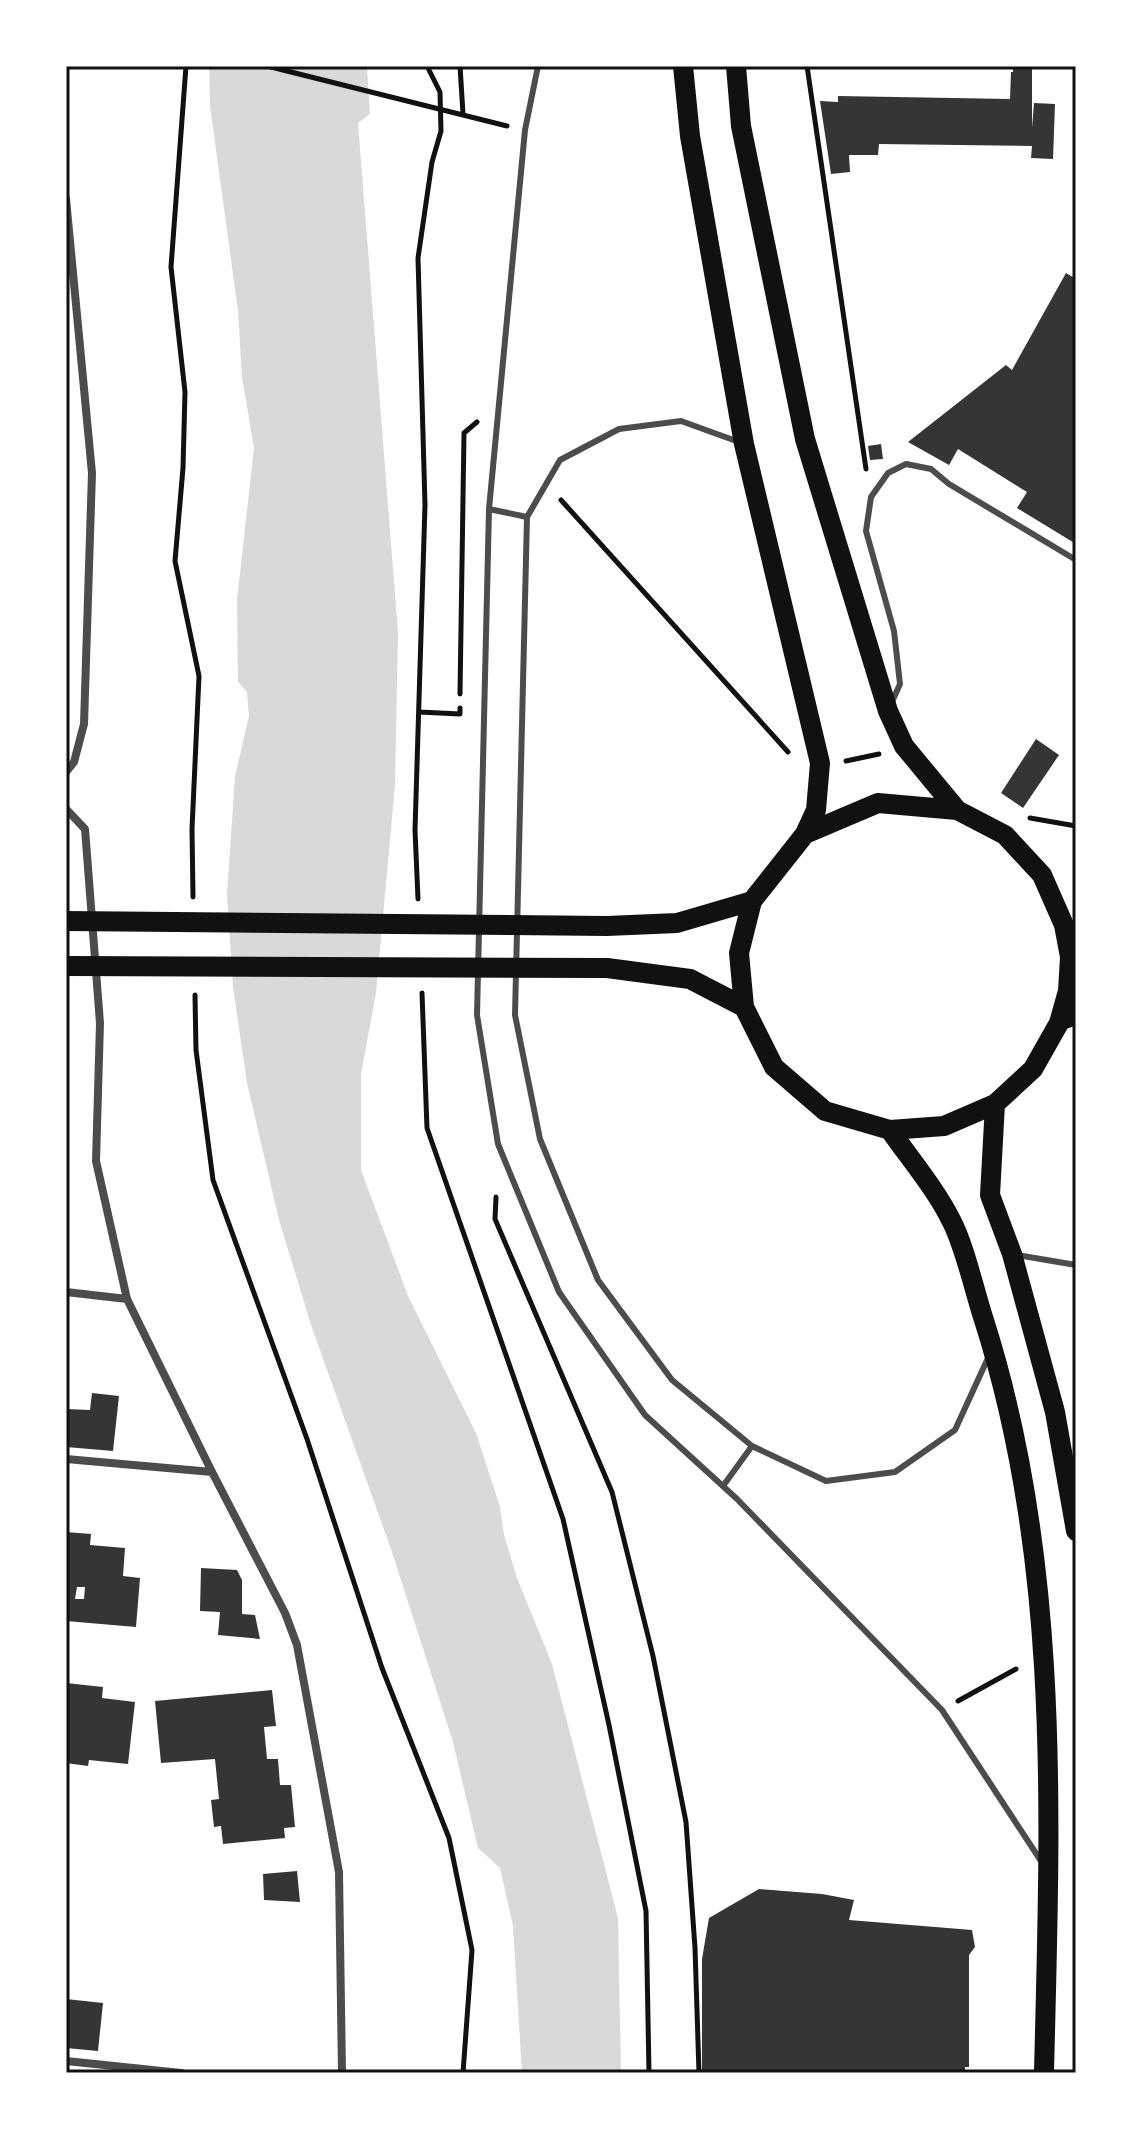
<svg xmlns="http://www.w3.org/2000/svg" width="1142" height="2139" font-family="'Exo 2',sans-serif">
	<style>
		.water { fill: #d9d9d9 }
		.building { fill: #353535; fill-rule: evenodd }
		.lines { fill: none; stroke-linecap: round; stroke-linejoin: round }
		.path { stroke: #111; stroke-width: 5 }
		.service { stroke: #4c4c4c; stroke-width: 6 }
		.minor { stroke: #4c4c4c; stroke-width: 8 }
		.secondary { stroke: #111; stroke-width: 16 }
		.primary { stroke: #111; stroke-width: 20 }
		.neatline { fill: none; stroke: #111; stroke-width: 3 }
	</style>
	<rect width="100%" height="100%" fill="#fff"/>
	<!-- water -->
	<path class="water" d="M209,66H367L370,114L358,123L398,632L395,785L376,993L361,1074V1170L408,1296L476,1433L500,1507L504,1535L517,1578L552,1664L618,1918L621,2073H522L513,1926L500,1868L478,1848L453,1742L392,1552L311,1325L279,1220L247,1083L233,987L227,894L235,776L249,716L247,692L238,682L237,600L254,448L242,377L238,311L210,106Z"/>
	<!-- building -->
	<path class="building" d="M1013,66H1032V128L1034,103L1055,104L1053,159L1031,158L1032,146L879,144L878,155H849L850,172L831,174L820,101L838,102V96L1010,99L1011,72H1013Z
		M1066,273L1076,279V544L1017,508L1027,492L958,449L949,465L908,442L1006,365L1012,370Z
		M881,444L883,459L870,460L868,446Z
		M1036,739L1059,755L1023,808L1001,793Z
		M92,1393L119,1396L113,1451L66,1447V1409L90,1410Z
		M66,1532L91,1534L90,1545L125,1548L123,1576L140,1578L136,1627L66,1621ZM77,1587H85L84,1599H75Z
		M201,1568L237,1570L242,1580V1614L255,1615L260,1639L218,1635L220,1612L200,1611Z
		M66,1683L103,1687L102,1698L135,1702L128,1764L89,1760L88,1766L66,1763Z
		M272,1690L276,1726L264,1727L267,1759H278L280,1785H291L295,1827L284,1828L285,1838L223,1844L221,1826L214,1827L211,1800L219,1799L215,1759L161,1763L155,1701Z
		M297,1871L300,1902L264,1900L263,1874Z
		M759,1889L822,1894L854,1900L849,1920L972,1930L975,1947L969,1955V2067H965V2073H702V1959L709,1918Z
		M66,1999L103,2003L98,2051L66,2048Z"/>
	<g class="lines">
		<!-- path -->
		<path class="path" d="M186,66L171,267L185,392L183,468L175,561L199,676L192,829L193,897
			M267,66L507,126
			M460,66L463,114
			M807,66L866,469
			M561,500L788,752
			M460,694L464,433L477,422
			M419,712L460,714V708
			M846,761L879,754
			M1030,818L1076,826
			M418,899L415,830L425,505L418,258L432,162L441,131L440,92L427,66
			M422,993L427,1128L563,1519L609,1725L646,1911L649,2073
			M195,995L196,1050L213,1180L307,1439L382,1668L449,1838L472,1950L463,2073
			M496,1197L495,1219L612,1492L653,1656L686,1822L695,1948L699,2073
			M958,1701L1016,1669"/>
		<!-- service -->
		<path class="service" d="M538,66L525,130L489,509L477,1015L498,1144L559,1292L645,1415L737,1499L942,1710L1041,1861
			M739,442L681,421L619,429L560,460L527,517L515,1015L540,1139L598,1280L672,1380L752,1446L826,1481L895,1472L955,1430L988,1358
			M489,509L527,517
			M891,704L900,684L894,631L866,531L871,497L888,473L906,464L931,469L949,484L1076,560
			M1017,1255L1076,1265
			M723,1486L752,1446"/>
		<!-- minor -->
		<path class="minor" d="M66,199L92,473L84,724L74,762L66,772
			M66,809L85,829L100,1023L96,1161L127,1299L212,1472L285,1613L297,1645L339,1872L342,2073
			M66,1292L127,1299
			M66,1459L212,1472
			M66,2061L181,2073"/>
		<!-- secondary -->
		<path class="secondary" d="M1059,1023L1076,1017"/>
		<!-- primary -->
		<path class="primary" d="M683,66L690,136L744,444L820,763L816,810L805,834
			M736,66L741,126L805,439L888,711L904,746L957,810L1005,835L1042,875L1064,925L1070,957L1068,991L1059,1023L1033,1069L995,1104L944,1126L890,1130L825,1111L774,1067L744,1007L739,953L752,901L805,834L878,803L957,810
			M66,921L607,926L677,923L752,901
			M66,966L607,968L690,979L744,1007
			M995,1104L990,1195L1012,1254L1055,1412L1076,1531
			M890,1130C910,1159 935,1188 951,1220C964,1244 974,1289 983,1317C1062,1563 1050,1818 1044,2073"/>
	</g>
	<!-- border -->
	<rect width="1142" height="2139" fill="none" stroke="#ffffff" stroke-width="136"/>
	<rect x="68" y="68" width="1006" height="2003" class="neatline"/>
</svg>
